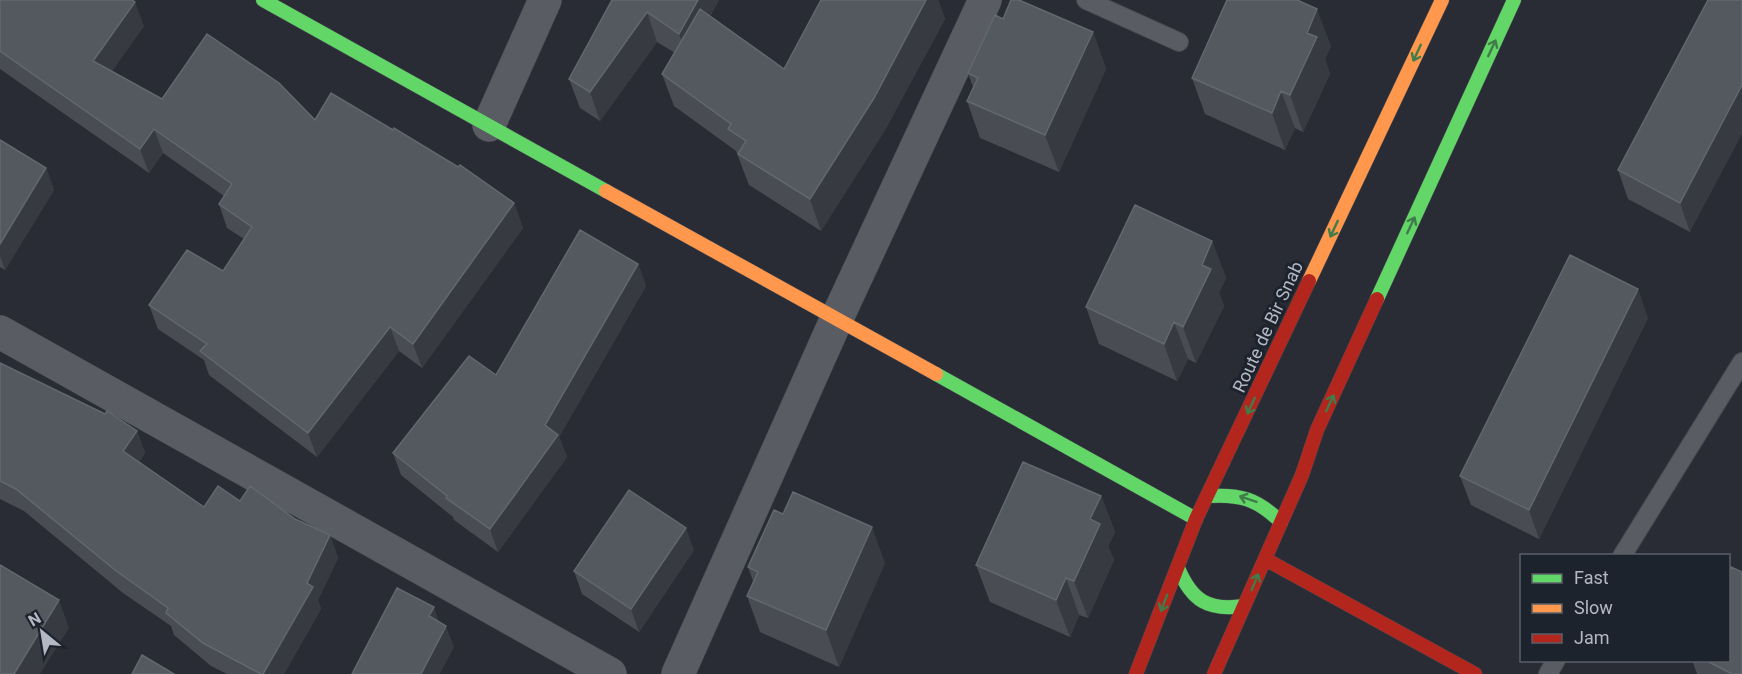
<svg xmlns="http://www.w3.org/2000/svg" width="1742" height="674" font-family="Roboto,sans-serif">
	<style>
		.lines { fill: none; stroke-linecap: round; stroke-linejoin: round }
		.lane-casing { stroke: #45474d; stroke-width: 20 }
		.street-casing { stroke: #45474d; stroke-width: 34 }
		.fast-casing { stroke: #464951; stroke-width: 15 }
		.slow-casing { stroke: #464951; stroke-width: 15 }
		.jam-casing { stroke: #464951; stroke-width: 15 }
		.lane { stroke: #595c62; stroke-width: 18 }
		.street { stroke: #595c62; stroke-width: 33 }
		.fast { stroke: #63d668; stroke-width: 14 }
		.slow { stroke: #ff974d; stroke-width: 14 }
		.jam { stroke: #b3261e; stroke-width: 14 }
		.wall { fill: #494c53 }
		.shaded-wall { fill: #373a41 }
		.building { fill: #54585f; stroke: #63676f; stroke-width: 1.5 }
		.oneway { stroke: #407c4a }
		.labels { text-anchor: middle; stroke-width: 6; stroke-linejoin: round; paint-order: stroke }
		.street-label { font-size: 18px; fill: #b3b8c4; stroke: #1d232d }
	</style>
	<rect width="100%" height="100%" fill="#292c34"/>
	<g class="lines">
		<!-- lane casing -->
		<g class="lane-casing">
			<path id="lane" d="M1086,0L1179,42
				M1622,556L1742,362
				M1548,674L1556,660"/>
		</g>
		<!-- street casing -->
		<g class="street-casing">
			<path id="street" d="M489,125L545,0
				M0,332L610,674
				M678,674L837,318L985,0"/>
		</g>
		<!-- fast casing -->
		<g class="fast-casing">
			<path id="fast" d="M263,0L606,191
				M1377,299L1514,0
				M936,374L1196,519
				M1208,496C1241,494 1257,499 1281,522
				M1178,568C1192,601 1208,611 1244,606"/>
		</g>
		<!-- slow casing -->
		<g class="slow-casing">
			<path id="slow" d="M606,191L936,374
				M1309,281L1442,0"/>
		</g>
		<!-- jam casing -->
		<g class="jam-casing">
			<path id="jam" d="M1265,559L1475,674
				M1136,674L1196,519L1309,281
				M1214,674L1302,475L1317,430L1377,299"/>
		</g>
		<!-- lane -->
		<use href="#lane" class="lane"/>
		<!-- street -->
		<use href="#street" class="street"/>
		<!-- fast -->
		<use href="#fast" class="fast"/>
		<!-- slow -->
		<use href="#slow" class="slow"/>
		<!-- jam -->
		<use href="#jam" class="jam"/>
	</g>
	<!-- wall -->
	<path class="wall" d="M0,0L144,26L112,71L162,99L315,120L514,203L523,228L422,368L399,351L317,457L209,375L204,360L158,329L149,305L223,271L244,239L227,228L219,204L224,196L163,153L149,173L0,69Z
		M612,0H719L710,16L784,69L821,0H938L945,19L885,130L821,231L749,185L736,151L674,106L662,74L675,53L657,42L600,121L580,108L569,79Z
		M1708,0L1690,232L1628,199L1618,170Z
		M1003,19L1093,32L1106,69L1059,172L980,138L967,101L973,87L968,73Z
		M1331,46L1325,59L1330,74L1303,132L1295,128L1285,150L1205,114L1192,78Z
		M0,140L46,168L54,190L5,270L0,267Z
		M1212,241L1226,278L1219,292L1224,306L1196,363L1188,359L1177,381L1099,344L1086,307Z
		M638,264L646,286L559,437L567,457L498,552L454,520L453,517L401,475L393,453L496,375Z
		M1648,318L1539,539L1471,505L1460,476Z
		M0,363L137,431L145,453L139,462L204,507L240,501L295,519L330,535L338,558L318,600L321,609L284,674H227L211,666L174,635L171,626L123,593L24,511L0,499Z
		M1101,496L1115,532L1108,546L1114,560L1088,618L1079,615L1070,637L990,602L976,565Z
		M694,550L639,632L582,594L574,571Z
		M885,563L839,667L760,632L747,596L753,581L748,567Z
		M1692,660H1728L1742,674H1697Z"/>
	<!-- shaded-wall -->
	<path class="shaded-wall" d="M695,0H719L706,23L690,63L679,34Z
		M926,0H938L945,19L885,130L821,231L810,199Z
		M135,2L144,26L102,85L93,61Z
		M1317,9L1331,46L1325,59L1330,74L1303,132L1290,95L1307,33Z
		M647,12L657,42L600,121L590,92Z
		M1093,32L1106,69L1059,172L1045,135Z
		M1742,85V134L1690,232L1680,203Z
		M1281,91L1295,128L1285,150L1272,113Z
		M154,129L163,153L149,173L140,149Z
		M46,168L54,190L5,270L0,256V244Z
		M514,203L523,228L422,368L413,344Z
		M1212,241L1226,278L1219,292L1224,306L1196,363L1183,327L1202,265Z
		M638,264L646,286L559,437L567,457L498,552L490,529L545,425Z
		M1638,289L1648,318L1539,539L1529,510Z
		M1174,322L1188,359L1177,381L1164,344Z
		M390,327L399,351L317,457L308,433Z
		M137,431L145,453L131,474L123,451Z
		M1101,496L1115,532L1108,546L1114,560L1088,618L1074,581L1090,519Z
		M872,527L885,563L839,667L826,630Z
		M686,528L694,550L639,632L631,609Z
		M330,535L338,558L318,600L321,609L284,674H263Z
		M1066,578L1079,615L1070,637L1056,600Z
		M59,600L69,628L40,674H14Z
		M434,607L441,628L429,616Z
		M446,626L454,647L440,674H421Z"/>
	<!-- building -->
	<path class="building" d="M0,0H132L135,2L93,61L162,99L207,34L279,83L315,120L331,93L393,130L394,128L458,167L460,165L514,203L413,344L390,327L308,433L200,351L207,344L149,305L187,250L223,271L252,227L219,204L232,184L154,129L140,149L0,51Z
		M612,0H698L679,34L647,12L590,92L569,79Z
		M821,0H926L874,98L810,199L738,154L746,141L728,129L731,124L662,74L700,9L784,69Z
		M1011,0H1019L1093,32L1045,135L967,101L978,78L968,73L995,15L1003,19Z
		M1227,0H1297L1317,9L1307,33L1317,37L1290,95L1281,91L1272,113L1192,78Z
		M1708,0H1742V85L1680,203L1618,170Z
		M0,140L46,168L0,244Z
		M1135,205L1212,241L1202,265L1211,269L1183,327L1174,322L1164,344L1086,307Z
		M580,230L638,264L545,425L558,435L490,529L446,498L447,496L393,453L469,356L496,375Z
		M1570,255L1638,289L1529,510L1460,476Z
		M0,363L105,414L107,411L137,431L123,451L204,507L218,486L240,501L250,486L295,519L330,535L307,583L313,587L263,674H261L203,643L166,613L168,608L115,570L16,489L0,481Z
		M1023,462L1101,496L1090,519L1100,524L1074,581L1066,578L1056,600L976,565Z
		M629,490L686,528L631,609L574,571Z
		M793,492L872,527L826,630L747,596L758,572L748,567L774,510L783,514Z
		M0,565L59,600L14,674H0Z
		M1731,567L1742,572V674H1732L1705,660H1728V572Z
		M397,588L434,607L429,616L446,626L421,674H352Z
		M142,655L174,674H132Z"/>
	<!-- one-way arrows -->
	<defs><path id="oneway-shaft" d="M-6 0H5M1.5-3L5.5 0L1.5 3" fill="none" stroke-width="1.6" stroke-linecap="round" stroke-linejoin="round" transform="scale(1.5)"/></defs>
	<g class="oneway">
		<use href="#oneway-shaft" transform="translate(1492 48) rotate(-65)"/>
		<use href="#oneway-shaft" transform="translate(1417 53) rotate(115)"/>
		<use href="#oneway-shaft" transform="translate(1411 225) rotate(-65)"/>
		<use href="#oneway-shaft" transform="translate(1334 229) rotate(115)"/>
		<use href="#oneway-shaft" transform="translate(1330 403) rotate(-65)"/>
		<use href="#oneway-shaft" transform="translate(1251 406) rotate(115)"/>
		<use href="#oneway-shaft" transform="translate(1248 499) rotate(-161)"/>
		<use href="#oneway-shaft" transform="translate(1255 582) rotate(-67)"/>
		<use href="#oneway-shaft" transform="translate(1164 603) rotate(111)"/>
	</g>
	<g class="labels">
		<!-- street labels -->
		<g class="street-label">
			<text transform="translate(1268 327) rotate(-65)" y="6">Route de Bir Snab</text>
		</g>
	</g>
	<!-- legend -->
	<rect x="1520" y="554" width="210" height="108" fill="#1d232d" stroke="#595f69" stroke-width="1.5"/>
	<rect x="1532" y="574" width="30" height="9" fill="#63d668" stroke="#595f69" stroke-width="1.5"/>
	<text x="1574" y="584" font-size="18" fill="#b3b8c4">Fast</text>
	<rect x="1532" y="604" width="30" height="9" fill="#ff974d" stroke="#595f69" stroke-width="1.5"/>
	<text x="1574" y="614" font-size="18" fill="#b3b8c4">Slow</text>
	<rect x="1532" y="634" width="30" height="9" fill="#b3261e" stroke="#595f69" stroke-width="1.5"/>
	<text x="1574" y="644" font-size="18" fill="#b3b8c4">Jam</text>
	<!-- north arrow -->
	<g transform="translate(42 632) rotate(330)" stroke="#1d232d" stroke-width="4.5" paint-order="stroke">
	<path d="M0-4.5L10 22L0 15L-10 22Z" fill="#b3b8c4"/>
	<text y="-9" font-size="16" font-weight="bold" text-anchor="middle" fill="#b3b8c4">N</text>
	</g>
</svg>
